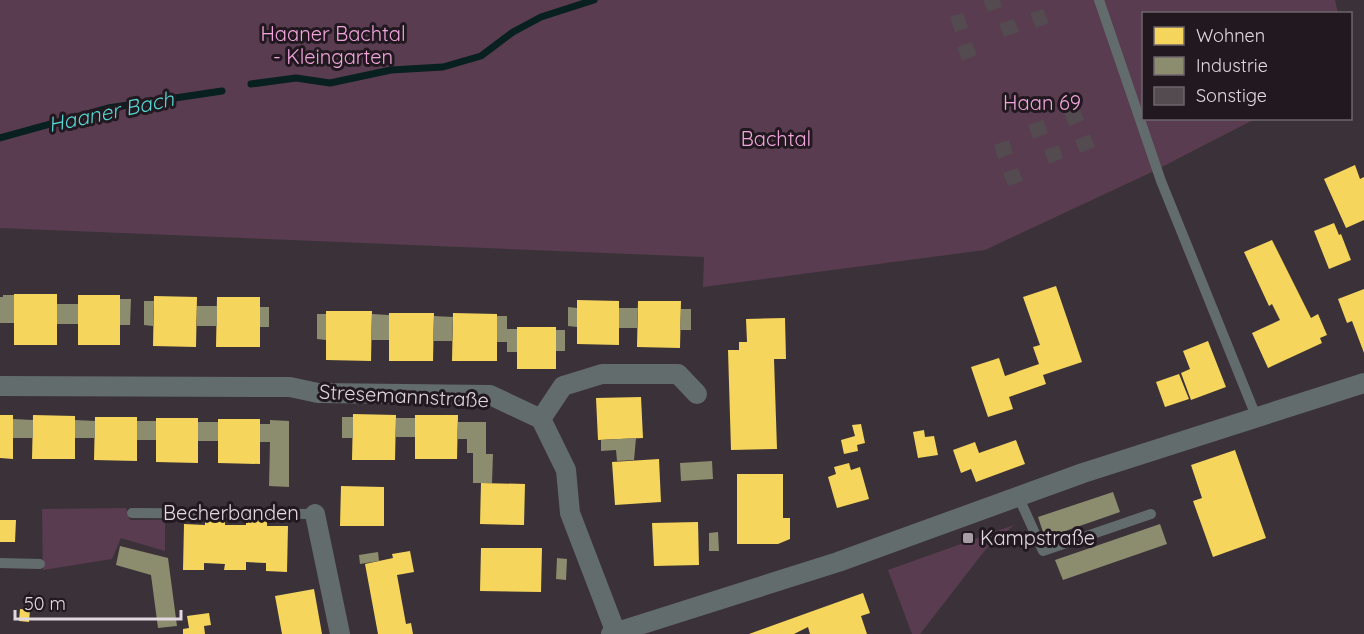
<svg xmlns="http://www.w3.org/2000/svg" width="1364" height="634" font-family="Quicksand,sans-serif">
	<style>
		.green { fill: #593c50 }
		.homes { fill: #f6d55c }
		.industry { fill: #8c8c6e }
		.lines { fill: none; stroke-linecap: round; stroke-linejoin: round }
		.stream { stroke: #082020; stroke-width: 7 }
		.building { fill: #534b50 }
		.service { stroke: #636c6c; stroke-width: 10 }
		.minor { stroke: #636c6c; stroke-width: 20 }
		.poi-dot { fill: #a89da5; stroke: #21191f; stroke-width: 2 }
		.labels { text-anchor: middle; stroke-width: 6; stroke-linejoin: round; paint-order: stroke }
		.park-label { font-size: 20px; fill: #f1a5dc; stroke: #21191f }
		.street-label { font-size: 20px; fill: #e2d7df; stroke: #21191f }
		.poi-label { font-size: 20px; fill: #e2d7df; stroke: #21191f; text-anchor: start }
		.water-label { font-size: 21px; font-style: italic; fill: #56d7d3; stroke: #21191f }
	</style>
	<rect width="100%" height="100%" fill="#3b3239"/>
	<!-- green -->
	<path class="green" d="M0,0H1335L1338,13L1144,14V118L1255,119L1152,172L985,250L703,287L704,257L0,228Z
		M126,508L130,520H165V551L121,538L112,559L43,570L42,509Z
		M1014,525L986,549L920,634H912L888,570Z"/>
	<!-- homes -->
	<path class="homes" d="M1355,165L1360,179L1364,177V220L1346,228L1324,179Z
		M1334,223L1339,235L1341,234L1351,260L1329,269L1314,231Z
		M1272,240L1311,318L1318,314L1327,335L1320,338L1322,343L1268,368L1252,333L1280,320L1272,304L1269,306L1244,252Z
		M1056,286L1082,362L1043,375L1046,384L1009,397L1013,409L988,417L971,367L999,358L1005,376L1039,364L1033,347L1040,345L1023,297Z
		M1364,289V353L1352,321L1347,323L1338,299Z
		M14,294H57V345H14Z
		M78,295H120V345H78Z
		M154,296L197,297L196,347L153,346Z
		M217,297H260V347H216Z
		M577,300L619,301V345L577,344Z
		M638,301H681L680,348L637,347Z
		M326,311H372L371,361L326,360Z
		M389,313H434L433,361H389Z
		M453,313L497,314V361H452Z
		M785,318L786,359H774L777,449L731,450L728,350H739V342H747L746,319Z
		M517,327H556V369H517Z
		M1208,341L1226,387L1191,400L1181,373L1190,369L1183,351Z
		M1179,374L1189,399L1165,407L1156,382Z
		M641,397L643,438L598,440L596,398Z
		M353,414L396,415L395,460H352Z
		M0,415H13V459L0,458Z
		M33,415L75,416V459H32Z
		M415,415H458L457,459H415Z
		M95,417H137V461L94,460Z
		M156,418H198V463L156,462Z
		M218,419H260V464L218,463Z
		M861,424L865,443L857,445L858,451L844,454L841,440L855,436L852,425Z
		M924,430L925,437L934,436L938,455L918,458L913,432Z
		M1016,440L1025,464L976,482L971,469L961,473L953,450L975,442L979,453Z
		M1235,450L1266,538L1213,557L1193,501L1202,498L1191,465Z
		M659,459L661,502L615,505L612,462Z
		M849,463L851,470L860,467L869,499L837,508L828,477L836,474L834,467Z
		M737,474H783V518H790V539L778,544H737Z
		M481,483L525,484L524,525L480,524Z
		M341,486L384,487V526H340Z
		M205,518H225V525H246V519H267V526H288L287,572L266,571V563L246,562V570H224L225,564L204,563V570H183L184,524L205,525Z
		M0,520H16L15,542H0Z
		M698,522L699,565L654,566L652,523Z
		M481,548H542L541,592L480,591Z
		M410,551L414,572L397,575L406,624L411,623L413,634H378L365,564L393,558L392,554Z
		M314,589L322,634H282L275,596Z
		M863,593L870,613L861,616L867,634H810L808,627L794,634H749Z
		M20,609L30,610L29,622L19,621Z
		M209,613L211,625L204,626L205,634H183V629L189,628L187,616Z"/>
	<!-- industry -->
	<path class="industry" d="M3,295H14V323H0V297H3Z
		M120,299H131L130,325H120Z
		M144,301H154L153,326L144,325Z
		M57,304H78V324H57Z
		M197,306H217V326H197Z
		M260,307H269V327H260Z
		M568,307L577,308V327L568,326Z
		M619,308H638L637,328H619Z
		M681,309H691V330H680Z
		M317,314H326V340L317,339Z
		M372,314L389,315V340H371Z
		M434,316L453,317L452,341H433Z
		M497,316H507V329H517V352H507V342H497Z
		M556,330H565V351H556Z
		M342,417H353V438H342Z
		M396,418H415V437H396Z
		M13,419L33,420V438H13Z
		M75,420L95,421V438H75Z
		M270,420L289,421V487L269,486L270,442H260V424H270Z
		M137,421H156V440H137Z
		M198,422H218V441H198Z
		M458,422H486V454H493L492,483H473V453H467V439H457Z
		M636,438L634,460L617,461L616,450L601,451V440Z
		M712,461L713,479L681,481L680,463Z
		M1113,492L1120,512L1045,538L1038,517Z
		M1160,524L1167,544L1063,580L1055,560Z
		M718,532L719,551H709V533Z
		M120,546L168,558L177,626L158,628L151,575L116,565Z
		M378,552L379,561L360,564L359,555Z
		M557,558L567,559L566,580L556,579Z"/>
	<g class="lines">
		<!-- stream -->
		<path class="stream" d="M251,84L296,78L330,83L391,70L443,67L481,56L513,32L541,17L594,0
			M0,138L108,108L222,91"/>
	</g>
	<!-- building -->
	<path class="building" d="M983,0H1000L1002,7L988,12Z
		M1043,9L1049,23L1036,28L1030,13Z
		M963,13L968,28L955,32L950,17Z
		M1014,19L1019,32L1004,37L999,24Z
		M972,42L977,55L962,61L957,47Z
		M1079,107L1084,120L1069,126L1064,113Z
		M1043,120L1048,133L1033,139L1028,125Z
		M1090,134L1095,147L1080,153L1075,140Z
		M1009,140L1013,153L998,159L994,145Z
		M1059,145L1063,158L1049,164L1044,150Z
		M1018,168L1023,181L1008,186L1003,173Z"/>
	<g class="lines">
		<!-- service -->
		<path class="service" d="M1099,0L1161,181L1256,416
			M1019,498L1043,551L1151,514
			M132,513L315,514
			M0,563L40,564"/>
		<!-- minor -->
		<path class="minor" d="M0,386L290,387L318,393L490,395L541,419L566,470L570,513L616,633
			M541,419L563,386L602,374H678L697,394
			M315,514L340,634
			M611,634L838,562L1083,473L1364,383"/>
	</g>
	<!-- markers -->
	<rect class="poi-dot" x="962" y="532" width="12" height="12" rx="3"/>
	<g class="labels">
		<!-- park labels -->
		<g class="park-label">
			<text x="333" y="41">Haaner Bachtal<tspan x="333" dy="23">- Kleingarten</tspan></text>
			<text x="1042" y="110">Haan 69</text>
			<text x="776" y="146">Bachtal</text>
		</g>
		<!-- street labels -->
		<g class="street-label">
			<text transform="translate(404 396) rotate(3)" y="7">Stresemannstraße</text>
			<text x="231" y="520">Becherbanden</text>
		</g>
		<!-- poi labels -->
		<g class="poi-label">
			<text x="980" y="545">Kampstraße</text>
		</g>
		<!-- water labels -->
		<g class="water-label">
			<text transform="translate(111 112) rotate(-12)" y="7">Haaner Bach</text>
		</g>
	</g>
	<!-- legend -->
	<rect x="1142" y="12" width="210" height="108" fill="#21191f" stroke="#6e656c" stroke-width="1.5"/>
	<rect x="1154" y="27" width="30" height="18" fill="#f6d55c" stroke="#6e656c" stroke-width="1.5"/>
	<text x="1196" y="42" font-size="18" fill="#e2d7df">Wohnen</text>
	<rect x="1154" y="57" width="30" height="18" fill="#8c8c6e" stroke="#6e656c" stroke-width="1.5"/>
	<text x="1196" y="72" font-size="18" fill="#e2d7df">Industrie</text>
	<rect x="1154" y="87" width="30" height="18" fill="#534b50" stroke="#6e656c" stroke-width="1.5"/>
	<text x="1196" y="102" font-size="18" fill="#e2d7df">Sonstige</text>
	<!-- scale -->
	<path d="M15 610v9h166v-9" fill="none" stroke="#e2d7df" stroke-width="3"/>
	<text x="24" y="610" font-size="18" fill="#e2d7df" stroke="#21191f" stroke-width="4.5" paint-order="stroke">50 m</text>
</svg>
